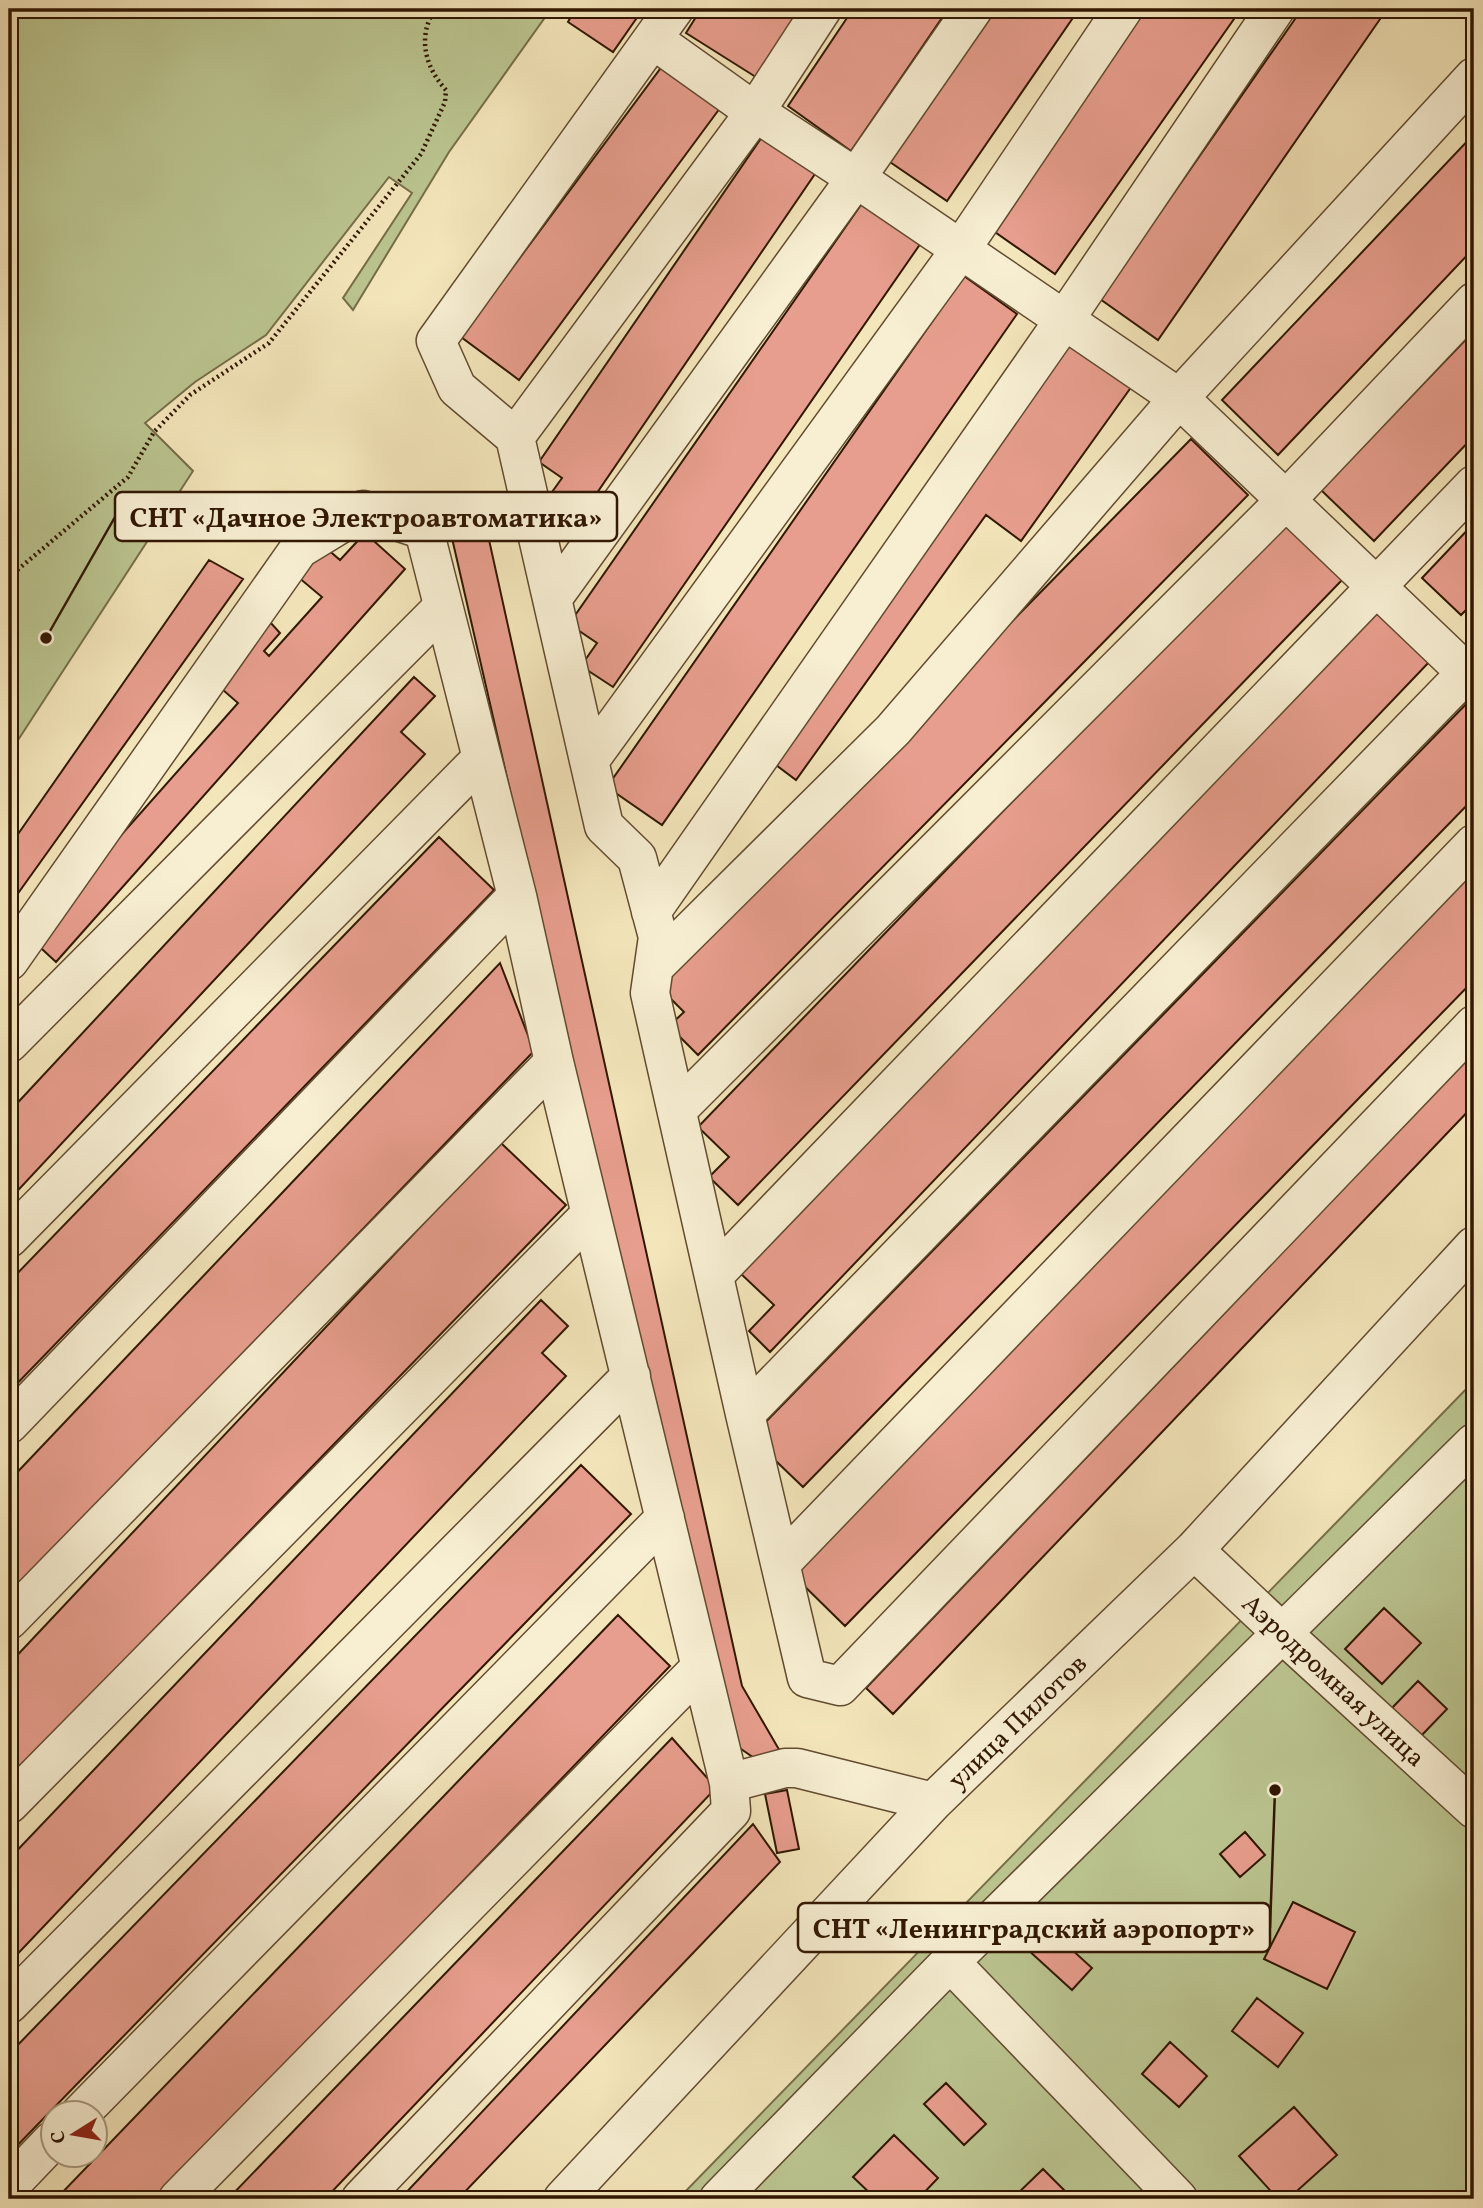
<svg xmlns="http://www.w3.org/2000/svg" width="1483" height="2208" font-family="Vollkorn,serif">
	<style>
		.green { fill: #bbc590; stroke: #766e49; stroke-width: 2 }
		.building { fill: #e89e8e; stroke: #311702; stroke-width: 2 }
		.lines { fill: none; stroke-linecap: round; stroke-linejoin: round }
		.minor-casing { stroke: #624b30; stroke-width: 41 }
		.path { stroke: #311702; stroke-width: 4.5; stroke-dasharray: 2 3.5; stroke-linecap: butt }
		.minor { stroke: #f8efd3; stroke-width: 38 }
		.labels { text-anchor: middle; stroke-width: 5; stroke-linejoin: round; paint-order: stroke }
		.street-label { font-size: 26px; fill: #311702; stroke: #f8efd3 }
		.leader { fill: none; stroke: #311702; stroke-width: 2.5 }
		.callout-dot { fill: #311702; stroke: #f8efd3; stroke-width: 2.5 }
		.callout { fill: #f8efd3; stroke: #311702; stroke-width: 2.5 }
		.callout-label { font-size: 28px; text-anchor: middle; font-weight: bold; fill: #311702 }
	</style>
	<rect width="100%" height="100%" fill="#f4e6bb"/>
	<filter id="stains"><feTurbulence type="fractalNoise" baseFrequency=".00286" numOctaves="4"/><feColorMatrix values="0 0 0 0 .2 0 0 0 0 .09 0 0 0 0 .02 0 0 0 .5 -.17"/></filter>
	<radialGradient id="worn" r=".72"><stop offset=".6" stop-color="#630" stop-opacity="0"/><stop offset="1" stop-color="#630" stop-opacity=".3"/></radialGradient>
	<!-- green -->
	<path class="green" d="M9,9H551L449,152L353,310L343,298L412,193L389,177L266,335L195,382L145,423L193,471L9,754Z
		M1474,1381V2199H678Z"/>
	<!-- building -->
	<path class="building" d="M575,9H643L613,52L568,22Z
		M701,9H804L759,79L686,33Z
		M853,9H948L851,151L788,106Z
		M995,9H1079L947,201L890,162Z
		M1146,9H1241L1055,274L992,230Z
		M1302,9H1387L1158,340L1100,299Z
		M666,61L723,104L519,380L461,337Z
		M764,134L817,171L573,528L542,506L562,478L539,462Z
		M1474,134V248L1278,455L1222,400Z
		M865,199L923,240L613,687L581,666L597,643L569,624Z
		M964,276L1017,314L662,825L607,787Z
		M1474,331V436L1374,541L1321,490Z
		M1070,341L1132,386L1021,541L986,515L796,780L768,759Z
		M1191,439L1248,495L698,1055L669,1026L684,1012L656,984Z
		M482,508L742,1686L784,1758L757,1760L728,1740L446,512Z
		M1283,521L1343,579L738,1205L709,1177L729,1157L698,1127Z
		M1474,523V602L1461,615L1422,578Z
		M365,533L405,569L56,962L30,938L238,703L215,683L270,622L280,633L264,651L269,656L322,597L298,577L325,547L340,560Z
		M209,560L243,579L9,906V847Z
		M1376,605L1432,659L770,1352L749,1331L774,1305L739,1272Z
		M414,677L435,696L401,732L425,754L9,1200V1112Z
		M1474,696V798L803,1487L751,1437Z
		M439,837L494,890L9,1392V1282Z
		M1474,870V980L845,1626L791,1573Z
		M500,963L534,1051L9,1597V1481Z
		M1474,1052V1105L893,1714L866,1688Z
		M500,1142L566,1205L9,1779V1664Z
		M541,1300L568,1326L542,1353L566,1376L9,1963V1859Z
		M581,1465L631,1514L9,2154V2054Z
		M1384,1608L1421,1643L1382,1684L1345,1649Z
		M618,1615L670,1666L157,2199H56Z
		M1418,1681L1447,1709L1420,1737L1391,1709Z
		M672,1738L716,1788L325,2199H228Z
		M787,1790L799,1849L777,1853L765,1794Z
		M753,1824L780,1862L458,2199H400Z
		M1245,1832L1265,1855L1240,1877L1220,1854Z
		M1293,1902L1355,1932L1327,1989L1264,1959Z
		M1047,1927L1092,1968L1072,1990L1027,1949Z
		M1257,1998L1303,2033L1278,2067L1232,2031Z
		M1170,2042L1207,2076L1179,2107L1142,2074Z
		M1474,2065V2081L1467,2075Z
		M946,2083L986,2124L964,2145L924,2104Z
		M1294,2107L1337,2155L1288,2199H1278L1239,2156Z
		M894,2135L938,2178L918,2199H876L853,2177Z
		M1043,2169L1073,2199H1018L1015,2196Z"/>
	<g class="lines">
		<!-- minor casing -->
		<g class="minor-casing">
			<path id="minor" d="M674,9L436,341L457,388L515,437L604,826L637,858L658,937L650,993L745,1414L807,1678L840,1686L1474,1025
				M654,40L755,112L856,178L1179,398L1474,680
				M515,437L755,112L822,9
				M552,599L856,178L973,9
				M589,761L961,249L1123,9
				M651,912L1065,319L1275,9
				M9,961L299,549L363,510L424,530L517,896L554,1062L729,1783L731,1811L361,2199
				M654,967L893,730L1179,398L1474,77
				M9,1043L443,607
				M677,1110L1286,500L1474,302
				M9,1238L482,758
				M715,1274L1474,485
				M745,1414L1474,665
				M9,1424L517,896
				M1194,1550L1295,1645L1474,1809
				M781,1563L1474,844
				M9,1620L554,1062
				M729,1783L785,1768H797L933,1802
				M9,1804L591,1214
				M950,1962L1178,2199
				M9,2004L631,1376
				M80,2114L665,1518
				M9,2186L52,2141
				M178,2199L701,1667
				M563,2199L933,1802L1194,1550L1474,1246
				M719,2199L950,1962L1474,1443"/>
		</g>
		<!-- path -->
		<path class="path" d="M9,577L128,477L154,432L190,395L269,343L421,154L445,102L446,90C425,67 417,37 435,9"/>
		<!-- minor -->
		<use href="#minor" class="minor"/>
	</g>
	<g class="labels">
		<!-- street labels -->
		<g class="street-label">
			<text transform="translate(1334 1680) rotate(43)" y="9">Аэродромная улица</text>
			<text transform="translate(1017 1721) rotate(-44)" y="9">улица Пилотов</text>
		</g>
	</g>
	<!-- callouts -->
	<path class="leader" d="M46 638L115 517M1275 1790L1270 1928"/>
	<g class="callout-dot">
		<circle cx="46" cy="638" r="7"/>
		<circle cx="1275" cy="1790" r="7"/>
	</g>
	<g class="callout">
		<rect x="115" y="492" width="502" height="49" rx="7"/>
		<rect x="798" y="1903" width="472" height="49" rx="7"/>
	</g>
	<g class="callout-label">
		<text x="366" y="527">СНТ «Дачное Электроавтоматика»</text>
		<text x="1034" y="1938">СНТ «Ленинградский аэропорт»</text>
	</g>
	<!-- margin -->
	<rect width="1483" height="2208" fill="none" stroke="#f4e6bb" stroke-width="35"/>
	<rect x="10" y="10" width="1462" height="2187" fill="none" stroke="#311702" stroke-width="3.5"/>
	<rect x="18" y="18" width="1448" height="2173" fill="none" stroke="#311702" stroke-width="2"/>
	<!-- north arrow -->
	<g transform="translate(74 2134) rotate(259)"><circle r="33" fill="#f8efd3" stroke="#a8997f" stroke-width="2"/>
	<path d="M0-5L12 26L0 18L-12 26Z" fill="#8f2418"/>
	<text y="-10" font-size="19" font-weight="bold" text-anchor="middle" fill="#311702">С</text>
	</g>
	<rect width="100%" height="100%" filter="url(#stains)"/>
	<rect width="100%" height="100%" fill="url(#worn)"/>
</svg>
